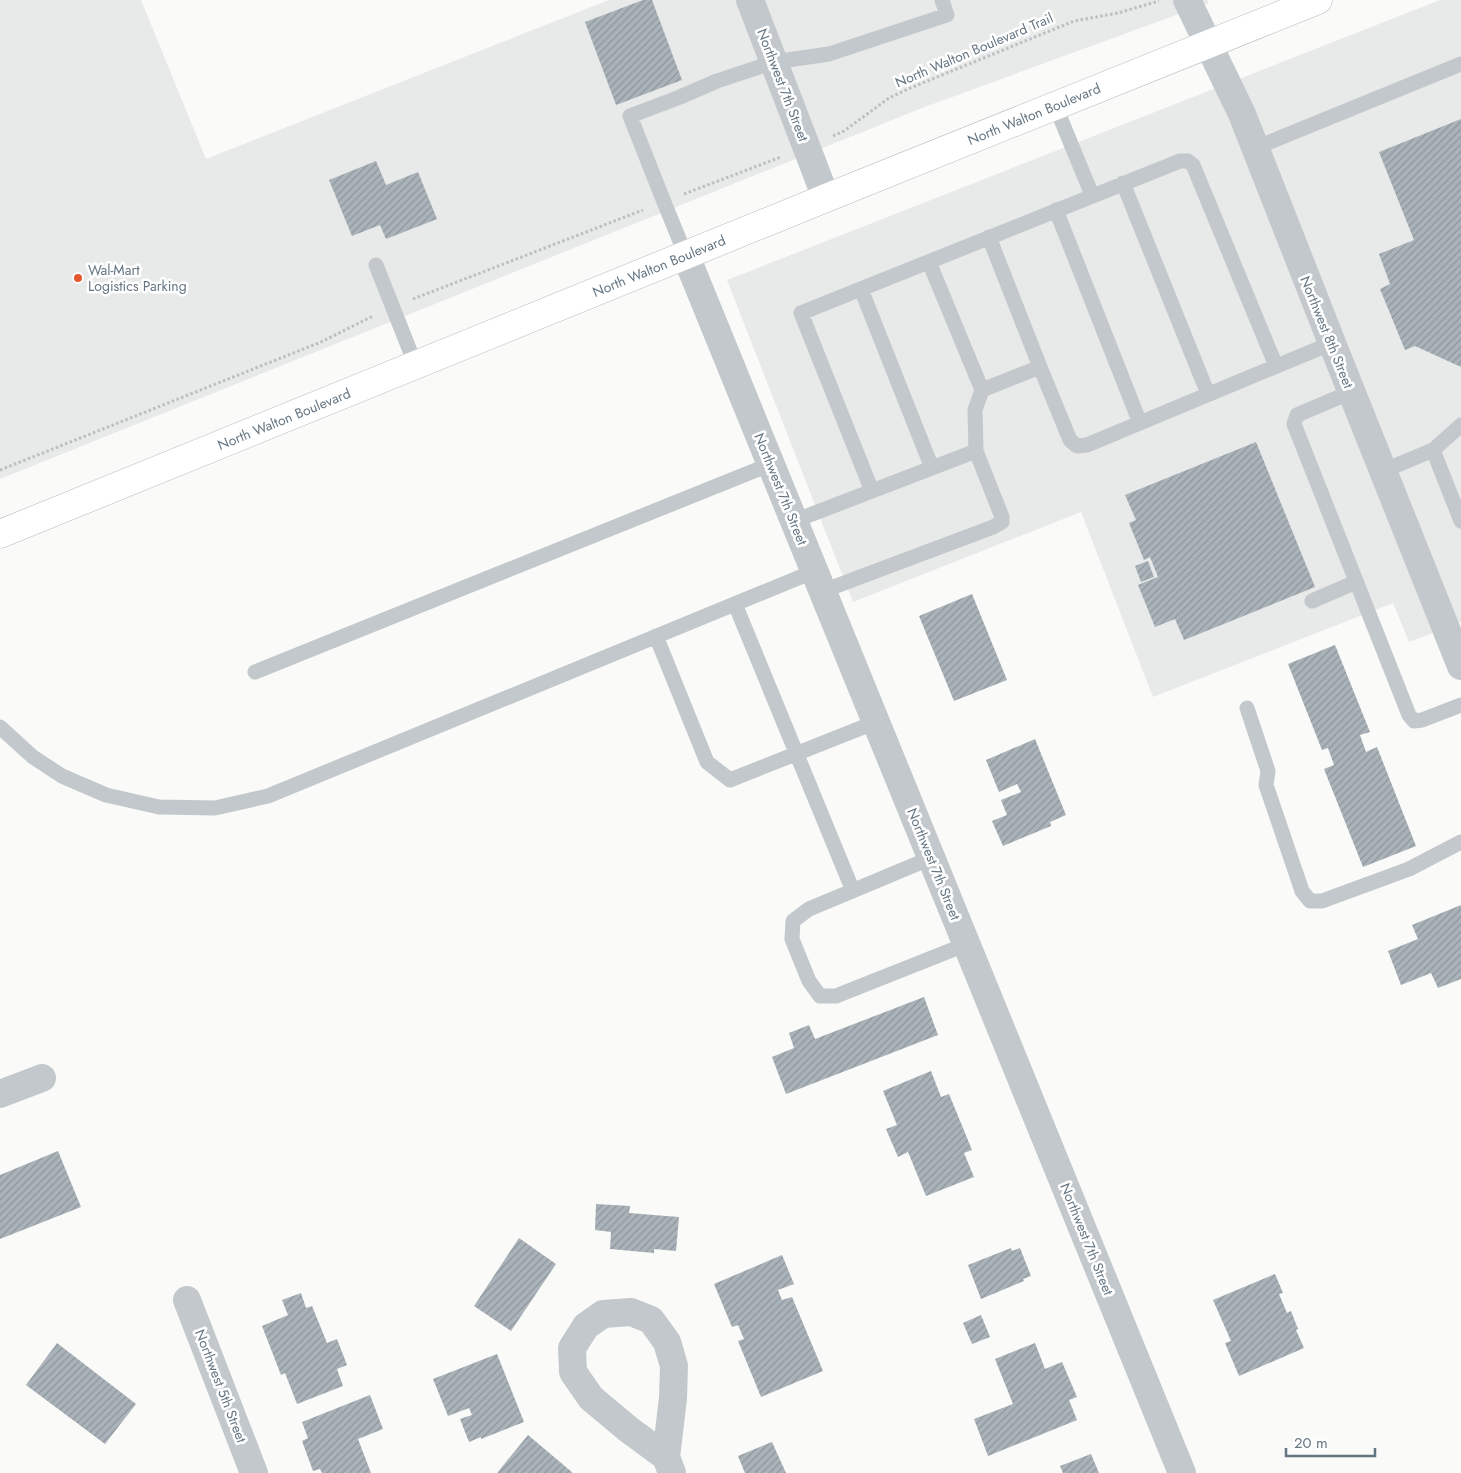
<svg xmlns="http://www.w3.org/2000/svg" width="1461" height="1473" font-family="Jost,sans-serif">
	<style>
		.built { fill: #e8e9e9 }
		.building { fill: url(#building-hatch) }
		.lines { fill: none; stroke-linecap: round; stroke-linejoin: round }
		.primary-casing { stroke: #b5babe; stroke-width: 29 }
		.path { stroke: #bbbfc2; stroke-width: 3; stroke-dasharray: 2.5 2.5; stroke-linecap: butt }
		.lane { stroke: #c3c8cc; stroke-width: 15 }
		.street { stroke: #c3c8cc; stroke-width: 28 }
		.primary { stroke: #fff; stroke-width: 28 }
		.poi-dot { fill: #e4572e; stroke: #fff; stroke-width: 2 }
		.labels { text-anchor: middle; stroke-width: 5; stroke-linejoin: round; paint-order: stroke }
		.street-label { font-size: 14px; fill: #657683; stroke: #fff }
		.poi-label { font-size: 14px; fill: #657683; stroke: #fff; text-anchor: start }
	</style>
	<defs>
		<pattern id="building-hatch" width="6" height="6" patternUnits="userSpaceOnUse" patternTransform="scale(1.25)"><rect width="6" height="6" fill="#aab3b9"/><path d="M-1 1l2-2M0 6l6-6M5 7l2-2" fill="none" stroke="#8e969c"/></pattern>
	</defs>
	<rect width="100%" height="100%" fill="#fafaf8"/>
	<!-- built -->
	<path class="built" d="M0,0H141L206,159L609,0H1207L1209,3L922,108L0,479Z
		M1440,0H1461V622L1409,642L1393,603L1153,697L1081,512L853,602L727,280Z"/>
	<!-- building -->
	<path class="building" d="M643,0H652L682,80L616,105L585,22Z
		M1461,119V367L1415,346L1405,350L1380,289L1390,284L1379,254L1414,240L1379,152Z
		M376,161L386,185L418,172L437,219L386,239L380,225L352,236L329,180Z
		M1256,442L1315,587L1184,640L1175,619L1155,627L1138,585L1158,577L1150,557L1144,560L1129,523L1136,520L1125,495Z
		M1148,561L1154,577L1141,582L1135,566Z
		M972,594L1007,680L954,701L919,616Z
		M1335,645L1370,732L1360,735L1366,752L1377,747L1416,846L1363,867L1324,769L1334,765L1328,748L1322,750L1288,664Z
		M1035,739L1066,815L1050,822L1051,826L1003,846L992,821L1007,815L1001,800L1021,792L1017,784L999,792L986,760Z
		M1461,905V979L1438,988L1431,973L1401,985L1388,951L1418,939L1412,925Z
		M924,997L938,1035L786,1094L772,1057L794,1048L789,1033L809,1025L815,1039Z
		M931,1071L941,1097L949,1094L972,1150L964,1153L974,1177L926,1196L908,1152L898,1157L886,1129L897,1125L883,1091Z
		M58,1151L81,1207L0,1239V1175Z
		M596,1204L630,1206L629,1213L679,1217L676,1251L654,1249V1253L610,1249L611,1232L595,1230Z
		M519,1238L556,1264L511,1331L474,1306Z
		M1011,1248L1012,1251L1020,1248L1031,1276L1023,1279L1024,1281L981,1299L968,1265Z
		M782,1255L794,1284L778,1290L782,1300L792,1297L823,1371L761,1397L738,1341L744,1339L738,1325L732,1327L714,1284Z
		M1275,1274L1283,1293L1279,1294L1287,1313L1291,1311L1298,1329L1296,1330L1304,1348L1239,1376L1225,1343L1231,1341L1213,1300Z
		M301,1293L306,1308L312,1306L327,1343L337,1339L347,1365L337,1369L343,1386L297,1404L285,1373L281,1375L262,1326L288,1315L282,1300Z
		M981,1315L990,1337L972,1344L963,1323Z
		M57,1343L136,1404L105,1444L26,1385Z
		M1035,1343L1045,1369L1062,1362L1077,1397L1069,1400L1077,1420L988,1456L974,1419L1013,1404L995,1359Z
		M497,1354L524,1422L481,1439V1437L469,1442L460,1419L472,1415L469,1408L448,1416L433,1379Z
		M370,1395L383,1429L358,1439L371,1473H322L320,1469L313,1471L302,1441L308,1438L302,1422Z
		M528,1435L573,1473H497Z
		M772,1442L786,1473H745L738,1456Z
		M1091,1454L1099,1473H1063L1060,1466Z"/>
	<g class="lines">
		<!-- primary casing -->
		<g class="primary-casing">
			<path id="primary" d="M0,534L826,198L1318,0"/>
		</g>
		<!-- path -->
		<path class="path" d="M833,136L844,131L889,98L908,89L1074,21L1118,13L1159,1
			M684,194L781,157
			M413,299L643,210
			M0,470L321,342L373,316"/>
		<!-- lane -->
		<path class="lane" d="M1055,105L1092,195
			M1255,148L1461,64
			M1123,183L1208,394
			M1056,210L1140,423
			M989,237L1040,367
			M686,256L664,202L630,116L680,97L717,81L774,62L829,54L947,15L942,0
			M929,262L982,390
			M376,265L416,366
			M861,289L932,468
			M1351,392L1297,415L1294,424L1409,715L1414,721L1422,720L1461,705
			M1433,450L1461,521
			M1383,471L1433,450L1461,425
			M872,491L801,313L1180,161H1188L1193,165L1276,366
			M794,521L976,451L975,410L982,390L1040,367L1070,440L1077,446L1087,445L1332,343
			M823,591L993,527L1002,522V517L976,451
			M1312,601L1356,582
			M735,604L853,891
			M656,636L707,762L730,780L876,722
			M255,672L771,464
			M1247,708L1268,771L1266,785L1302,891L1310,901H1322L1409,869L1461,842
			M0,727L33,757L62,776L106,795L159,807L215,808L268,796L815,571
			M931,858L809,909L793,921L792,939L809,981L820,996H836L967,944"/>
		<!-- street -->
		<path class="street" d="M750,0L826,198
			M1187,0L1242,114L1332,343L1461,666
			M686,256L1182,1473
			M0,1094L42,1078
			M187,1300L254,1473
			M666,1457L628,1429L591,1398L573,1372L572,1348L586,1326L603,1314L631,1312L651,1320L667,1342L674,1366L673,1398L666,1457L672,1473"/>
		<!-- primary -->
		<use href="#primary" class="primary"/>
	</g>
	<!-- markers -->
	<circle class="poi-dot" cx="78" cy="278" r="5"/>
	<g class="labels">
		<!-- street labels -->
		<g class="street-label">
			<text transform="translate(974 50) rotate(-23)" y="5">North Walton Boulevard Trail</text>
			<text transform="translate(783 85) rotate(69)" y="5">Northwest 7th Street</text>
			<text transform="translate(1034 114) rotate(-22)" y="5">North Walton Boulevard</text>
			<text transform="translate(659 266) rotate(-22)" y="5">North Walton Boulevard</text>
			<text transform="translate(1327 332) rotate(68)" y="5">Northwest 8th Street</text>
			<text transform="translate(284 419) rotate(-22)" y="5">North Walton Boulevard</text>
			<text transform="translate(781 489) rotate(68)" y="5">Northwest 7th Street</text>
			<text transform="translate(934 864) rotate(68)" y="5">Northwest 7th Street</text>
			<text transform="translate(1087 1239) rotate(68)" y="5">Northwest 7th Street</text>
			<text transform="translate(221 1386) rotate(69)" y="5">Northwest 5th Street</text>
		</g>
		<!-- poi labels -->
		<g class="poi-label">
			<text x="88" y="275">Wal-Mart<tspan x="88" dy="16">Logistics Parking</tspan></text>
		</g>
	</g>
	<!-- scale -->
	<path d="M1286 1448v8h89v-8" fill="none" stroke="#657683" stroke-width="2.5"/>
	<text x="1294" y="1448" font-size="15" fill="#657683" stroke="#ffffff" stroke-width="4" paint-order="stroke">20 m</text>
</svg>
